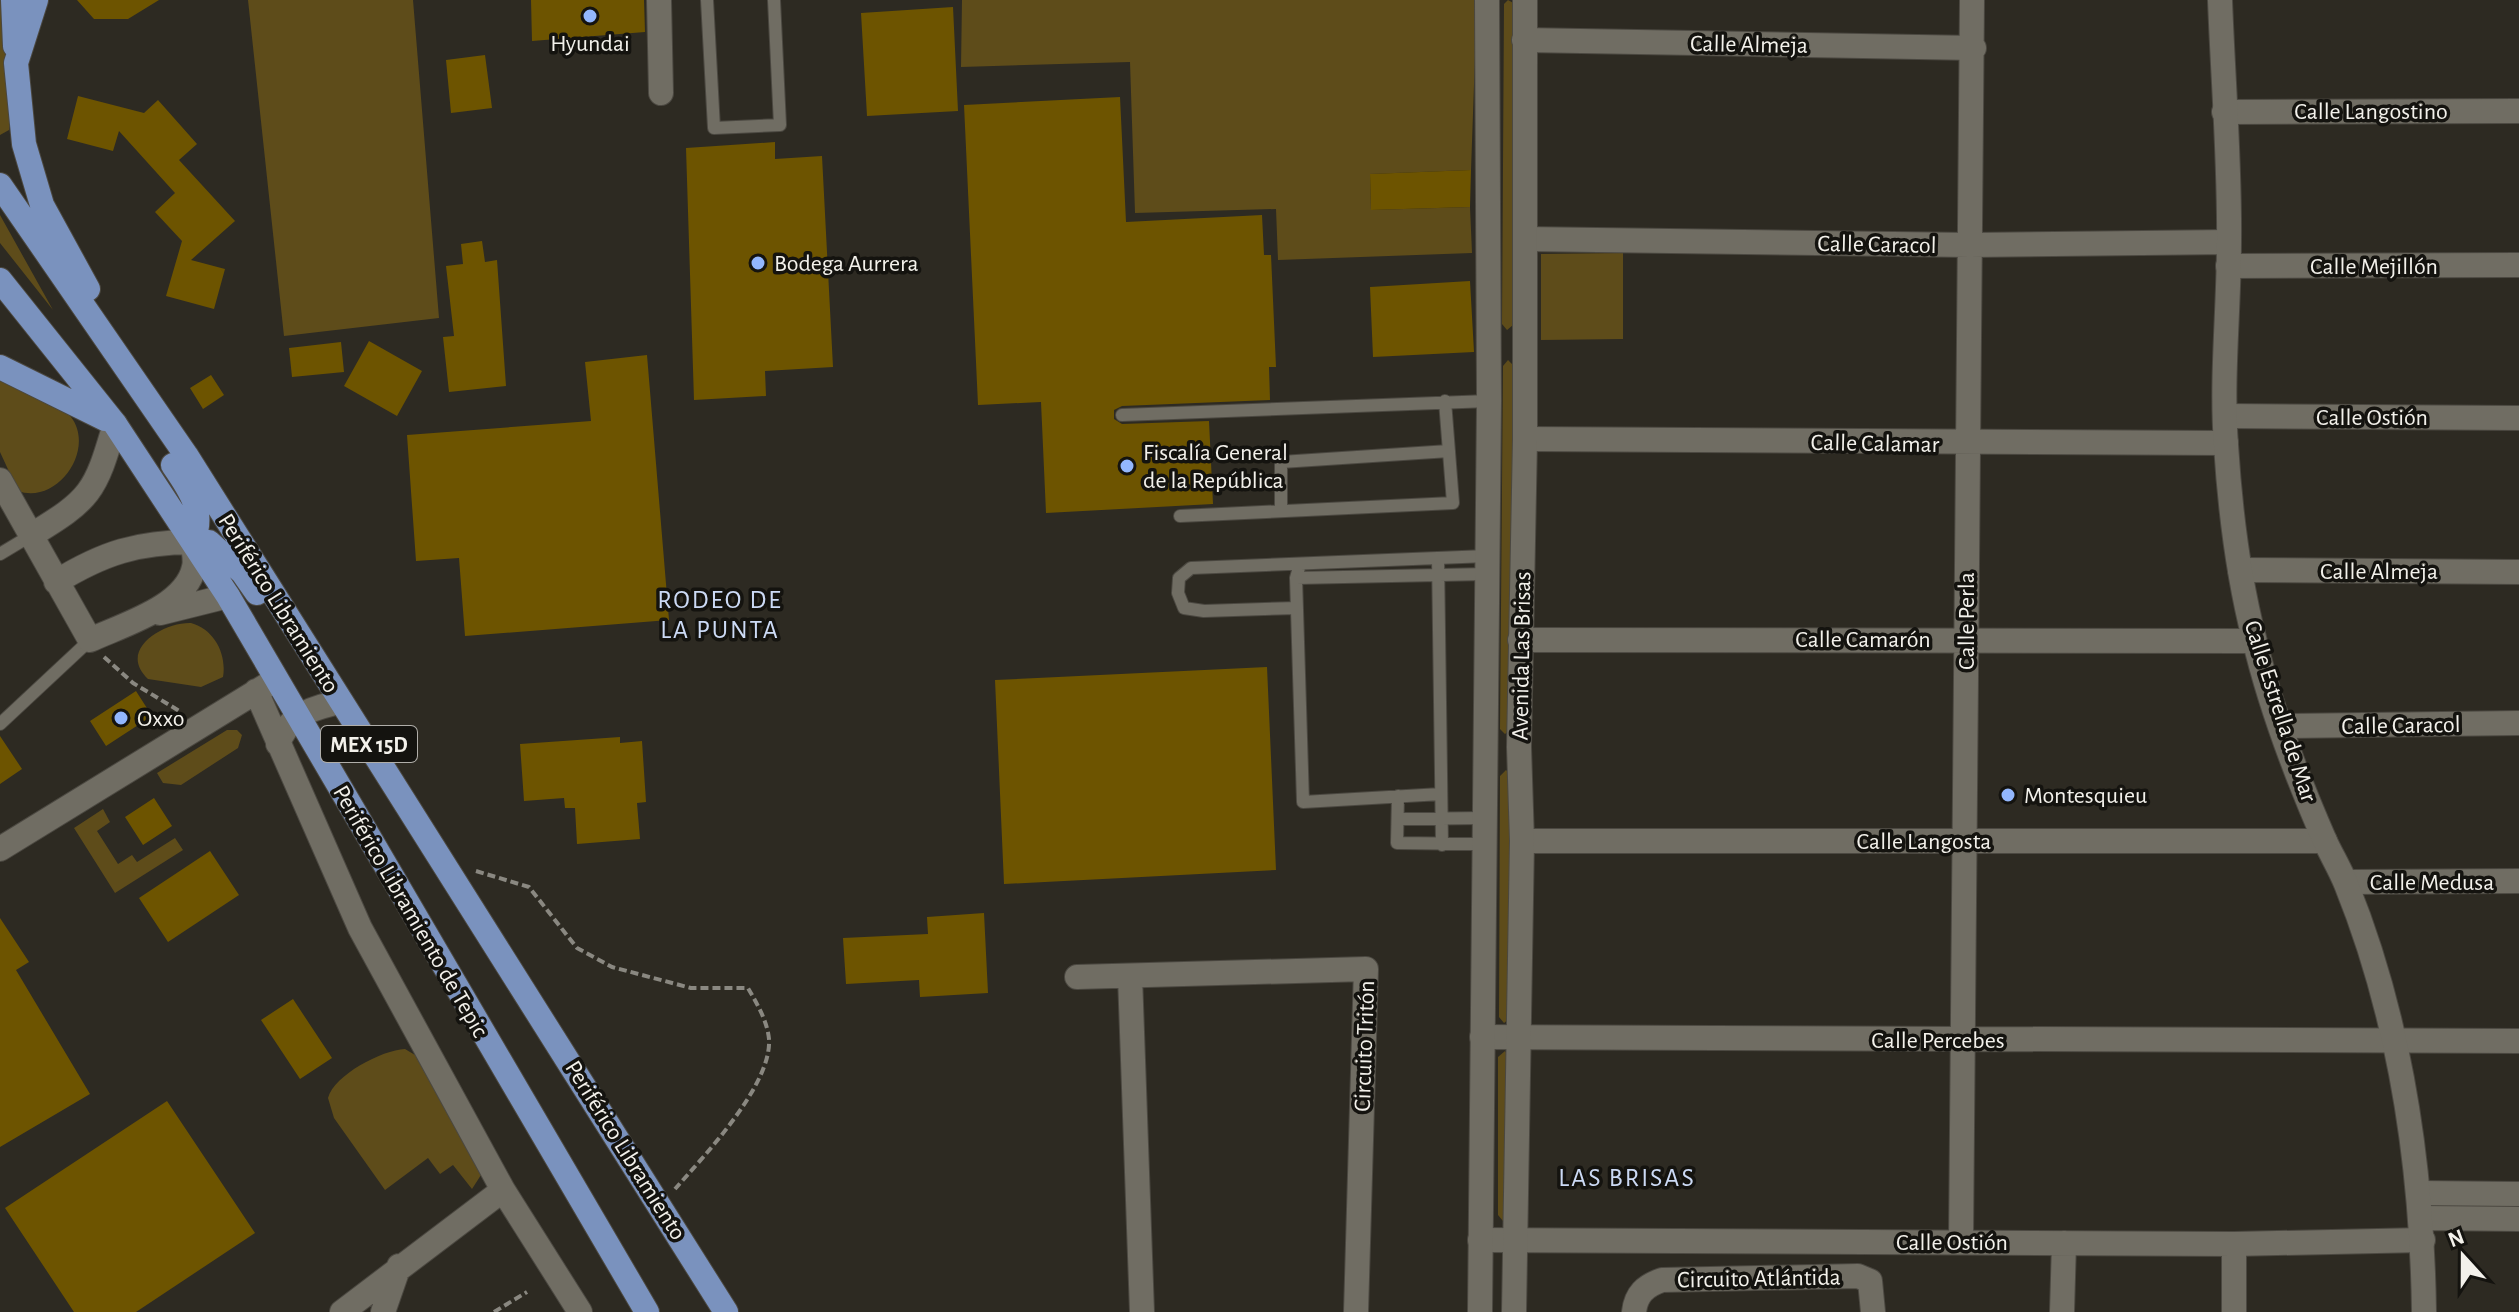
<svg xmlns="http://www.w3.org/2000/svg" width="2519" height="1312" font-family="'Alegreya Sans',sans-serif">
	<style>
		.green { fill: #5e4c1a }
		.building { fill: #6d5400 }
		.lines { fill: none; stroke-linecap: round; stroke-linejoin: round }
		.service-casing { stroke: #4b4841; stroke-width: 14 }
		.minor-casing { stroke: #4b4841; stroke-width: 26 }
		.tertiary-casing { stroke: #4b4841; stroke-width: 26 }
		.trunk-casing { stroke: #4b4841; stroke-width: 26 }
		.path { stroke: #8a8881; stroke-width: 4; stroke-dasharray: 8 4; stroke-linecap: butt }
		.service { stroke: #706d63; stroke-width: 12 }
		.minor { stroke: #706d63; stroke-width: 24 }
		.tertiary { stroke: #706d63; stroke-width: 24 }
		.trunk { stroke: #7a92be; stroke-width: 24 }
		.poi-dot { fill: #93b7fd; stroke: #14130f; stroke-width: 3 }
		.labels { text-anchor: middle; stroke-width: 7; stroke-linejoin: round; paint-order: stroke }
		.shield { fill: #14130f; stroke: #b0aea9; stroke-width: 2 }
		.shield-label { font-size: 22px; font-weight: bold; fill: #f3f1eb }
		.poi-label { font-size: 24px; fill: #f3f1eb; stroke: #14130f; text-anchor: start }
		.street-label { font-size: 24px; fill: #f3f1eb; stroke: #14130f }
		.neighbourhood-label { font-size: 26px; letter-spacing: 2px; fill: #ccdaf5; stroke: #14130f }
	</style>
	<rect width="100%" height="100%" fill="#2d2a22"/>
	<!-- green -->
	<path class="green" d="M0,0H7L12,32L9,130L0,135Z
		M248,0H413L439,318L284,336Z
		M962,0H1477L1471,170L1370,174L1371,210L1470,207L1472,253L1278,260L1276,209L1135,213L1130,62L961,67Z
		M1508,0L1515,4L1513,325L1507,330L1502,324L1504,4Z
		M0,214V215L53,310L0,243Z
		M1623,253V339L1541,340V254Z
		M1508,360L1514,366L1511,729L1505,734L1500,729L1503,366Z
		M0,380C17,388 61,404 71,417C96,450 57,505 18,491L0,452Z
		M191,623C214,629 227,654 223,677L201,687L148,679C117,650 163,622 191,623Z
		M227,730H237L242,735L238,748L181,785L163,783L157,773Z
		M1506,770L1512,776L1510,1018L1504,1023L1499,1017L1500,776Z
		M103,809L110,822L97,831L118,864L132,855L137,862L175,838L183,850L115,893L74,828Z
		M405,1049L420,1058L481,1175L472,1189L453,1165L440,1174L428,1158L385,1190L334,1118L328,1098C334,1075 382,1050 405,1049Z
		M1505,1051L1509,1058L1508,1217L1503,1221L1498,1215V1057Z"/>
	<!-- building -->
	<path class="building" d="M77,0H159L128,19H94Z
		M531,0H644L645,32L532,41Z
		M953,7L958,111L867,116L861,13Z
		M485,55L492,108L451,113L446,60Z
		M78,96L144,113L158,100L197,144L179,160L235,221L191,260L225,269L214,309L166,296L182,241L155,212L175,193L119,131L113,151L67,139Z
		M1120,97L1126,222L1262,215L1264,255H1271L1276,367H1269L1270,400L1122,406L1114,410V419L1122,424L1209,421L1213,504L1046,513L1041,402L978,405L964,105Z
		M775,142V159L822,156L833,367L765,371L766,396L694,400L686,148Z
		M1471,170L1470,207L1371,210L1370,174Z
		M482,241L485,262L497,260L506,386L449,392L443,337L454,336L446,266L463,264L461,244Z
		M1470,281L1474,352L1373,357L1370,287Z
		M369,341L422,371L397,416L344,386Z
		M341,342L344,372L292,377L289,348Z
		M647,355L669,620L465,636L459,558L416,561L407,435L591,421L585,362Z
		M211,375L224,395L203,409L190,388Z
		M1267,667L1276,870L1004,884L995,680Z
		M136,691L152,716L106,746L90,721Z
		M0,736L22,769L0,784Z
		M620,737V743L642,741L646,802L637,803L640,839L577,844L575,808H565L564,798L524,801L520,744Z
		M154,798L172,826L143,845L125,817Z
		M210,851L239,895L168,942L139,898Z
		M984,913L988,993L920,997L919,980L846,984L843,938L928,934L927,917Z
		M0,918L29,962L16,970L90,1094L0,1147Z
		M293,999L332,1058L300,1079L261,1020Z
		M167,1101L255,1233L136,1312H74L5,1208Z"/>
	<g class="lines">
		<!-- service casing -->
		<g class="service-casing">
			<path id="service" d="M707,0L714,128L780,125L774,0
				M1122,415L1489,401
				M1281,511V462L1449,451
				M1180,516L1453,503L1445,401
				M0,554L30,536
				M1438,558L1442,845
				M1300,564L1296,578L1303,802L1441,794
				M1296,578L1487,574
				M1297,608L1204,611L1184,608L1178,593L1179,578L1191,568L1487,556
				M0,724L90,640
				M1398,796L1397,843L1484,844
				M1398,819L1484,818"/>
		</g>
		<!-- minor casing -->
		<g class="minor-casing">
			<path id="minor" d="M659,0L661,93
				M1524,40L1974,48
				M2224,112L2519,111
				M1525,239L1970,245L2229,242
				M2228,266L2519,265
				M2226,416L2519,418
				M1525,439L2226,443
				M0,480L90,640C122,625 186,607 194,567C196,560 193,549 193,542C138,542 103,553 56,582
				M30,536C91,499 95,493 115,424
				M2240,570L2519,572
				M160,613L228,596
				M1520,640L2254,641
				M256,691L360,928L503,1190L580,1312
				M2282,726L2519,723
				M278,744C287,719 306,710 331,704
				M1522,841H2325
				M0,849L267,685
				M2346,882L2519,881
				M1130,976L1142,1312
				M1077,977L1366,969L1356,1312
				M1482,1037L2519,1041
				M2420,1193L2519,1194
				M2422,1218L2519,1219
				M1480,1240L2234,1244L2423,1240
				M1961,1242L1972,0
				M342,1312L503,1190
				M383,1312L399,1266
				M1634,1312C1636,1294 1645,1286 1662,1280L1858,1276L1870,1281L1873,1312
				M2062,1312L2064,1243
				M2234,1312V1244"/>
		</g>
		<!-- tertiary casing -->
		<g class="tertiary-casing">
			<path id="tertiary" d="M2220,0C2223,81 2230,162 2229,242C2229,309 2221,378 2226,445C2230,509 2238,575 2254,638C2270,706 2297,777 2325,841C2332,856 2340,869 2346,884C2401,1020 2422,1166 2424,1312
				M1480,1312L1489,401L1487,0
				M1514,1312L1522,841L1519,747L1525,439V0"/>
		</g>
		<!-- trunk casing -->
		<g class="trunk-casing">
			<path id="trunk" d="M13,0L15,46
				M36,0L16,63L24,144L42,205L88,289
				M0,185L186,455L726,1312
				M0,280L115,424L228,596L647,1312
				M0,367L105,419
				M173,465C191,491 205,511 193,542H209L243,573L257,593"/>
		</g>
		<!-- path -->
		<path class="path" d="M104,657L133,683L181,712
			M476,871L529,887L577,948L612,967L691,988H748C757,1004 767,1020 769,1039C772,1085 704,1156 675,1189
			M494,1312L527,1292"/>
		<!-- service -->
		<use href="#service" class="service"/>
		<!-- minor -->
		<use href="#minor" class="minor"/>
		<!-- tertiary -->
		<use href="#tertiary" class="tertiary"/>
		<!-- trunk -->
		<use href="#trunk" class="trunk"/>
	</g>
	<!-- markers -->
	<g class="poi-dot">
		<circle cx="590" cy="16" r="8"/>
		<circle cx="758" cy="263" r="8"/>
		<circle cx="1127" cy="466" r="8"/>
		<circle cx="121" cy="718" r="8"/>
		<circle cx="2008" cy="795" r="8"/>
	</g>
	<g class="labels">
		<!-- shield labels -->
		<rect class="shield" x="321" y="726" width="96" height="36" rx="6"/>
		<g class="shield-label">
			<text x="369" y="752">MEX 15D</text>
		</g>
		<!-- poi labels -->
		<g class="poi-label">
			<text x="590" y="51" text-anchor="middle">Hyundai</text>
			<text x="774" y="271">Bodega Aurrera</text>
			<text x="1143" y="460">Fiscalía General<tspan x="1143" dy="28">de la República</tspan></text>
			<text x="137" y="726">Oxxo</text>
			<text x="2024" y="803">Montesquieu</text>
		</g>
		<!-- street labels -->
		<g class="street-label">
			<text transform="translate(1749 44) rotate(1)" y="8">Calle Almeja</text>
			<text x="2371" y="119">Calle Langostino</text>
			<text transform="translate(1877 244) rotate(1)" y="8">Calle Caracol</text>
			<text x="2374" y="274">Calle Mejillón</text>
			<text x="2372" y="425">Calle Ostión</text>
			<text transform="translate(1875 443) rotate(1)" y="8">Calle Calamar</text>
			<text x="2379" y="579">Calle Almeja</text>
			<text transform="translate(279 603) rotate(58)" y="8">Periférico Libramiento</text>
			<text transform="translate(1966 621) rotate(-90)" y="8">Calle Perla</text>
			<text x="1863" y="647">Calle Camarón</text>
			<text transform="translate(1521 656) rotate(-89)" y="8">Avenida Las Brisas</text>
			<text transform="translate(2281 711) rotate(72)" y="8">Calle Estrella de Mar</text>
			<text transform="translate(2401 725) rotate(-1)" y="8">Calle Caracol</text>
			<text x="1924" y="849">Calle Langosta</text>
			<text x="2432" y="890">Calle Medusa</text>
			<text transform="translate(411 911) rotate(60)" y="8">Periférico Libramiento de Tepic</text>
			<text x="1938" y="1048">Calle Percebes</text>
			<text transform="translate(1364 1046) rotate(-88)" y="8">Circuito Tritón</text>
			<text transform="translate(626 1150) rotate(58)" y="8">Periférico Libramiento</text>
			<text x="1952" y="1250">Calle Ostión</text>
			<text transform="translate(1759 1278) rotate(-1)" y="8">Circuito Atlántida</text>
		</g>
		<!-- neighbourhood labels -->
		<g class="neighbourhood-label">
			<text x="720" y="608">RODEO DE<tspan x="720" dy="30">LA PUNTA</tspan></text>
			<text x="1627" y="1186">LAS BRISAS</text>
		</g>
	</g>
	<!-- north arrow -->
	<g transform="translate(2463 1256) rotate(339)" stroke="#14130f" stroke-width="6" paint-order="stroke">
	<path d="M0-6L14 30L0 20L-14 30Z" fill="#f3f1eb"/>
	<text y="-12" font-size="22" font-weight="bold" text-anchor="middle" fill="#f3f1eb">N</text>
	</g>
</svg>
